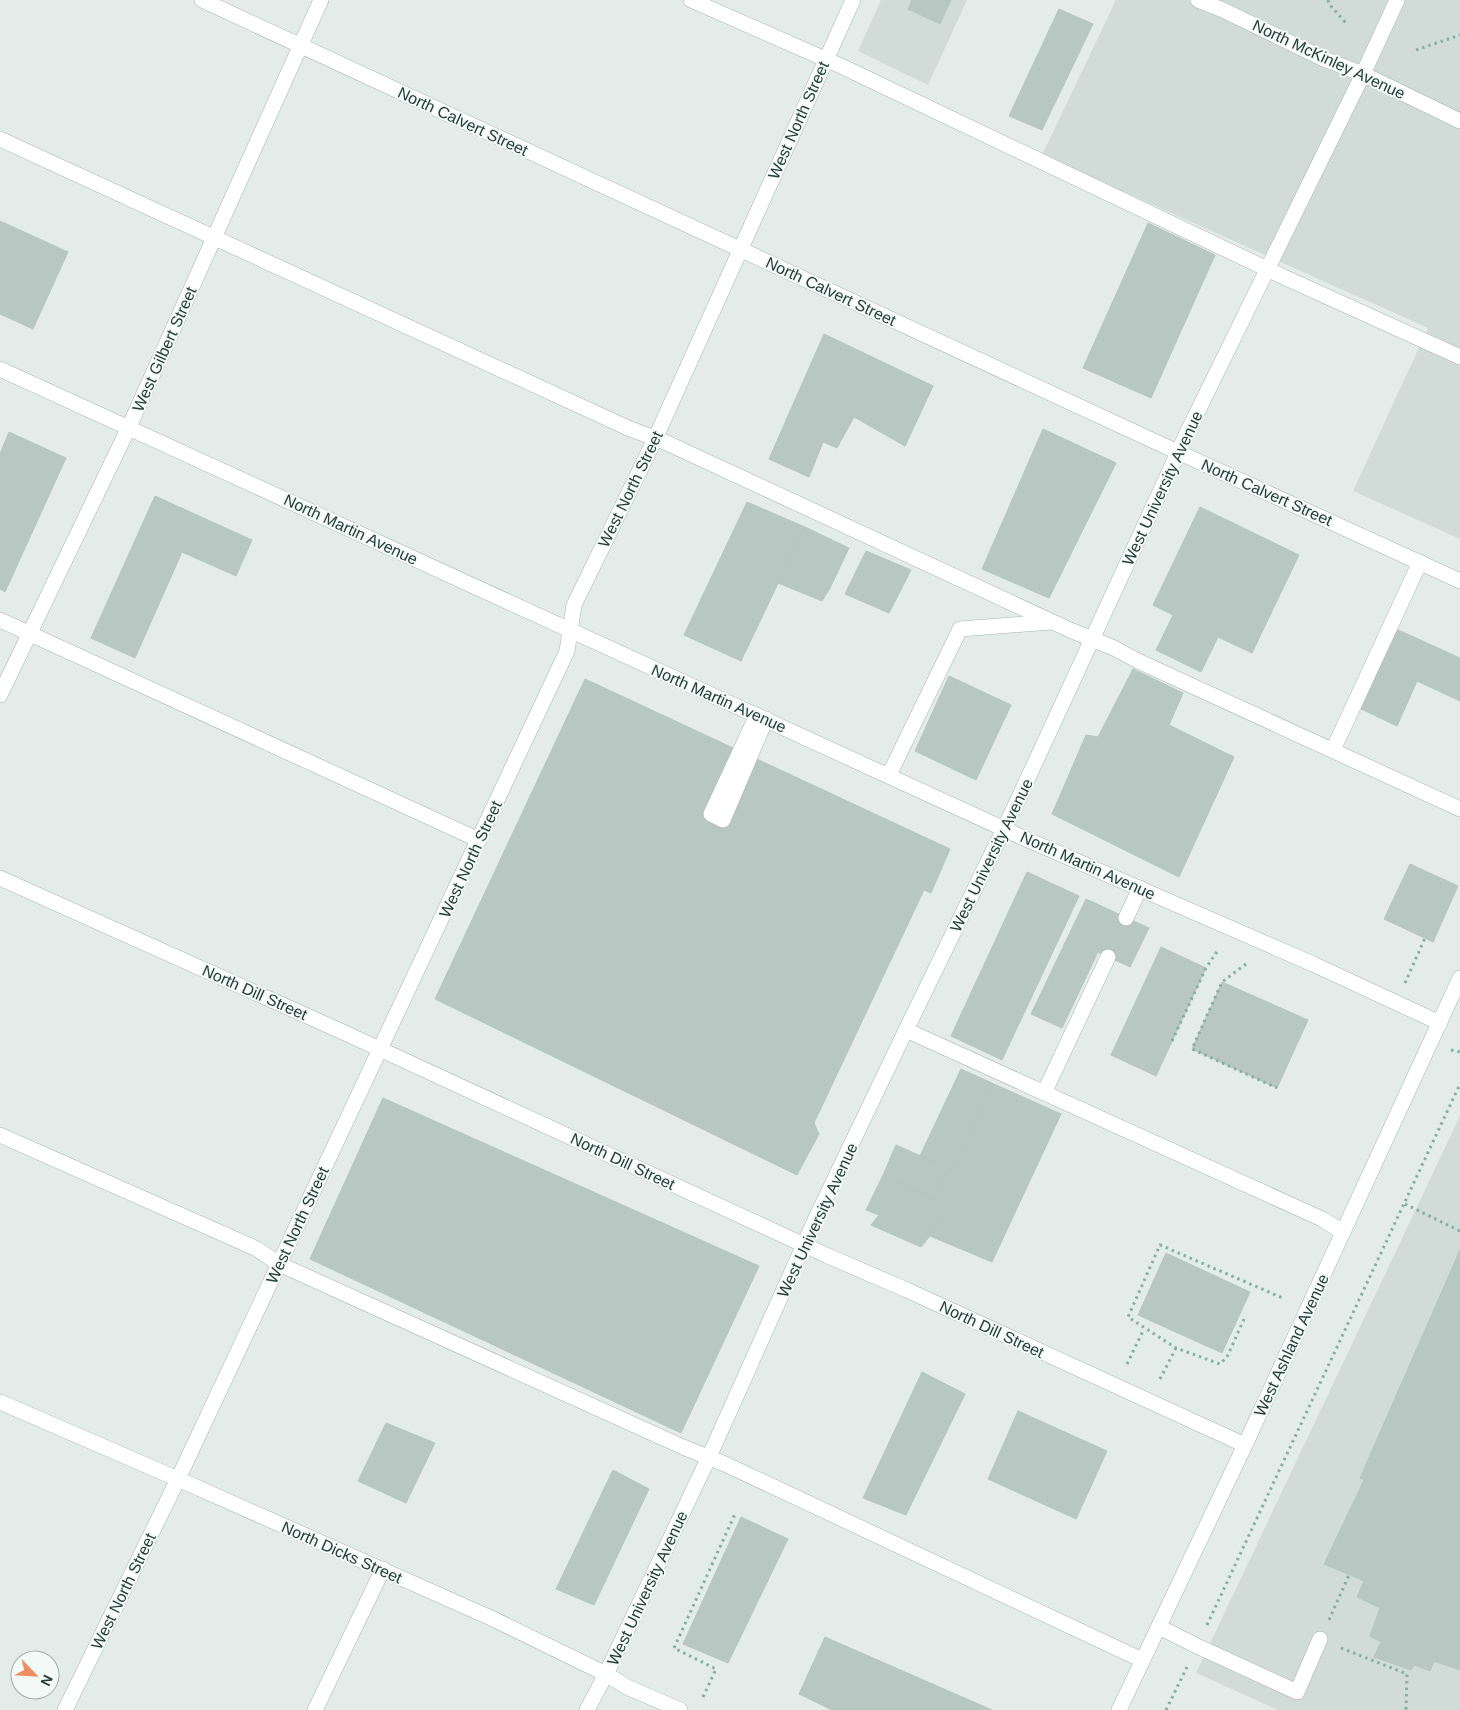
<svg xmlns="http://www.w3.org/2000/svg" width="1460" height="1710" font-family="Arial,sans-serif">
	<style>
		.built { fill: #d1dcd8 }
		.building { fill: #b8c7c2; stroke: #b5c6c0 }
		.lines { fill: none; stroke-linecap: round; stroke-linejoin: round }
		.lane-casing { stroke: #a6b4b0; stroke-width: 16 }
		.street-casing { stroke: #a6b4b0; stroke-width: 16 }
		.secondary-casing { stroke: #a1b8b2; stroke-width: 16 }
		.path { stroke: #84afa5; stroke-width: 3; stroke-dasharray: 2.5 4; stroke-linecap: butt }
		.lane { stroke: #fff; stroke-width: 15 }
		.street { stroke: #fff; stroke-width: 15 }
		.secondary { stroke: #fff; stroke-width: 15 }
		.labels { text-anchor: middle; stroke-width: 4; stroke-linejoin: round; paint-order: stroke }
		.street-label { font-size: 16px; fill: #233d38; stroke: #f3f9f6 }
	</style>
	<rect width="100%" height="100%" fill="#e3ece9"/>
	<!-- built -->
	<path class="built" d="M881,0H967L928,85L858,51Z
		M1116,0H1460V539L1353,491L1428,328L1042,155Z
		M1460,1116V1710H1278L1196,1673Z"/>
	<!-- building -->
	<path class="building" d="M912,0H951L940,24L908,9Z
		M1059,9L1093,24L1042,130L1009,116Z
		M0,221L68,252L33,329L0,314Z
		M1148,223L1215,255L1151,398L1083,368Z
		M824,334L933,386L905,446L854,417L837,448L823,442L809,477L769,459Z
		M1043,429L1116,463L1049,598L982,569Z
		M9,432L66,458L5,592L0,589V454Z
		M155,496L252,540L236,576L182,552L135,658L91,638Z
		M747,502L805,527L741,661L684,635Z
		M1200,507L1299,555L1252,653L1218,637L1201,672L1156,650L1173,615L1153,605Z
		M805,527L849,548L830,588L822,601L778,583Z
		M866,551L911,570L889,613L845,594Z
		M1394,628L1460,658V701L1417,681L1397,726L1357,707Z
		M1133,669L1183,693L1169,725L1234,757L1179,877L1052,814L1086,735L1098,737Z
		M949,676L1011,705L976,780L915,751Z
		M585,679L950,849L931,893L924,890L814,1123L819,1134L797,1175L435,999Z
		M1410,864L1458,886L1433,942L1384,919Z
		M1027,872L1079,896L1002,1060L951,1036Z
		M1086,899L1149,928L1130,967L1098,952L1062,1028L1031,1014Z
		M1161,947L1206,968L1156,1076L1111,1055Z
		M1222,982L1308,1020L1277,1088L1192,1049Z
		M961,1069L994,1084L954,1170L920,1156Z
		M994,1084L1061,1114L992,1262L930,1236L945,1204L934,1199L948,1168L954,1170Z
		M383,1098L759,1266L681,1433L310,1259Z
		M896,1145L948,1168L934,1199L883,1175Z
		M883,1175L945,1204L930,1236L921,1247L871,1225L879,1215L866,1210Z
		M1460,1250V1670L1434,1661L1430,1671L1414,1665L1411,1670L1374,1657L1381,1642L1370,1636L1380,1608L1357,1597L1364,1581L1324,1564L1364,1480L1360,1478Z
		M1166,1253L1250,1292L1222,1353L1138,1315Z
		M922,1372L965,1394L906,1515L863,1498Z
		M1018,1411L1107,1451L1076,1519L988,1479Z
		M386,1423L435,1443L406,1503L358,1481Z
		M613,1470L649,1489L594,1605L556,1589Z
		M741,1517L788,1539L728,1663L683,1644Z
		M825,1637L992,1710H832L799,1694Z"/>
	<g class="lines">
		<!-- lane casing -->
		<g class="lane-casing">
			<path id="lane" d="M691,0L841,66L1286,278L1460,357
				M0,139L628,428L667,443L1070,630L1114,648L1138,661L1460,809
				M0,620L479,840
				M1333,750L1420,562
				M889,775L960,629L1051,622
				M1126,918L1140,888
				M906,1030L1322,1219L1343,1232
				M1044,1093L1108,957
				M0,1135L257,1249L279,1264L683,1447L725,1464L1142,1660
				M1159,1627L1197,1646L1297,1692L1320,1639
				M315,1710L383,1569"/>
		</g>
		<!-- street casing -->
		<g class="street-casing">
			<path id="street" d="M202,0L1156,442L1460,581
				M0,369L1026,839L1313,964L1440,1023
				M0,695L129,427L321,0
				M757,715L711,814L723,820L766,719
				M0,878L345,1033L828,1256L907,1290L1245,1445
				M0,1402L178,1479L491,1618L606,1674L627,1687L680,1710
				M65,1710L178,1479L567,651L574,605L655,439L853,0
				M1119,1710L1245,1445L1460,978"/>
		</g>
		<!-- secondary casing -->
		<g class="secondary-casing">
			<path id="secondary" d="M1198,0L1223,10L1324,59L1363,74L1460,121
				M587,1710L606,1674L709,1457L815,1220L906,1030L1016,804L1189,429L1363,74L1397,0"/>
		</g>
		<!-- path -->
		<path class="path" d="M1328,0L1329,4L1346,23
			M1416,50L1460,35
			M1246,964L1222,982L1192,1049L1277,1088
			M1405,983L1425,938
			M1172,1041L1206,968L1218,950
			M1451,1050L1460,1052
			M1405,1204L1460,1231
			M1244,1319L1227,1357L1220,1364L1176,1348L1128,1317L1160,1245L1285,1299
			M1127,1364L1144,1329
			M1160,1379L1176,1348
			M1329,1620L1349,1575
			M1207,1625L1460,1084
			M1341,1648L1407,1674L1406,1710
			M703,1697L716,1669L674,1648L735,1514
			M1166,1710L1187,1667"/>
		<!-- lane -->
		<use href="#lane" class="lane"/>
		<!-- street -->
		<use href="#street" class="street"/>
		<!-- secondary -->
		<use href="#secondary" class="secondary"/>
	</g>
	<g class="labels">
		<!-- street labels -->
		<g class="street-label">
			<text transform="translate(1329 59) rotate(25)" y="6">North McKinley Avenue</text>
			<text transform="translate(798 120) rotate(-66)" y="6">West North Street</text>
			<text transform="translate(463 121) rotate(25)" y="6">North Calvert Street</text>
			<text transform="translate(831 291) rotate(25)" y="6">North Calvert Street</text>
			<text transform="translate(164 349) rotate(-66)" y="6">West Gilbert Street</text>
			<text transform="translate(1162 488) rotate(-65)" y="6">West University Avenue</text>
			<text transform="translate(630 489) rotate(-64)" y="6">West North Street</text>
			<text transform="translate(1267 492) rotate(24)" y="6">North Calvert Street</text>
			<text transform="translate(351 529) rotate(25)" y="6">North Martin Avenue</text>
			<text transform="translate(719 698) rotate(24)" y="6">North Martin Avenue</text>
			<text transform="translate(991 855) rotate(-64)" y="6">West University Avenue</text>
			<text transform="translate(470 859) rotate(-65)" y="6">West North Street</text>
			<text transform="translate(1088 865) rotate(24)" y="6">North Martin Avenue</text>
			<text transform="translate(255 992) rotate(24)" y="6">North Dill Street</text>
			<text transform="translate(623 1161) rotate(25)" y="6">North Dill Street</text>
			<text transform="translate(817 1220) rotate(-65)" y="6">West University Avenue</text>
			<text transform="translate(297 1225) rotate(-65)" y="6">West North Street</text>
			<text transform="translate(992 1329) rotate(25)" y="6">North Dill Street</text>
			<text transform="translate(1291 1345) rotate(-65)" y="6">West Ashland Avenue</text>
			<text transform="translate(342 1552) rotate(24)" y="6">North Dicks Street</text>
			<text transform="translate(647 1588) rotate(-65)" y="6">West University Avenue</text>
			<text transform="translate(123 1591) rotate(-64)" y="6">West North Street</text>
		</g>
	</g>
	<!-- north arrow -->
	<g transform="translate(35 1675) rotate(115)"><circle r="24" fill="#f3f9f6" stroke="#a0aeaa"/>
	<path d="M0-4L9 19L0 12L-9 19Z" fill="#ee8d60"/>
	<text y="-8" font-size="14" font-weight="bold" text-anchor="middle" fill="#233d38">N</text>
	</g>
</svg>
